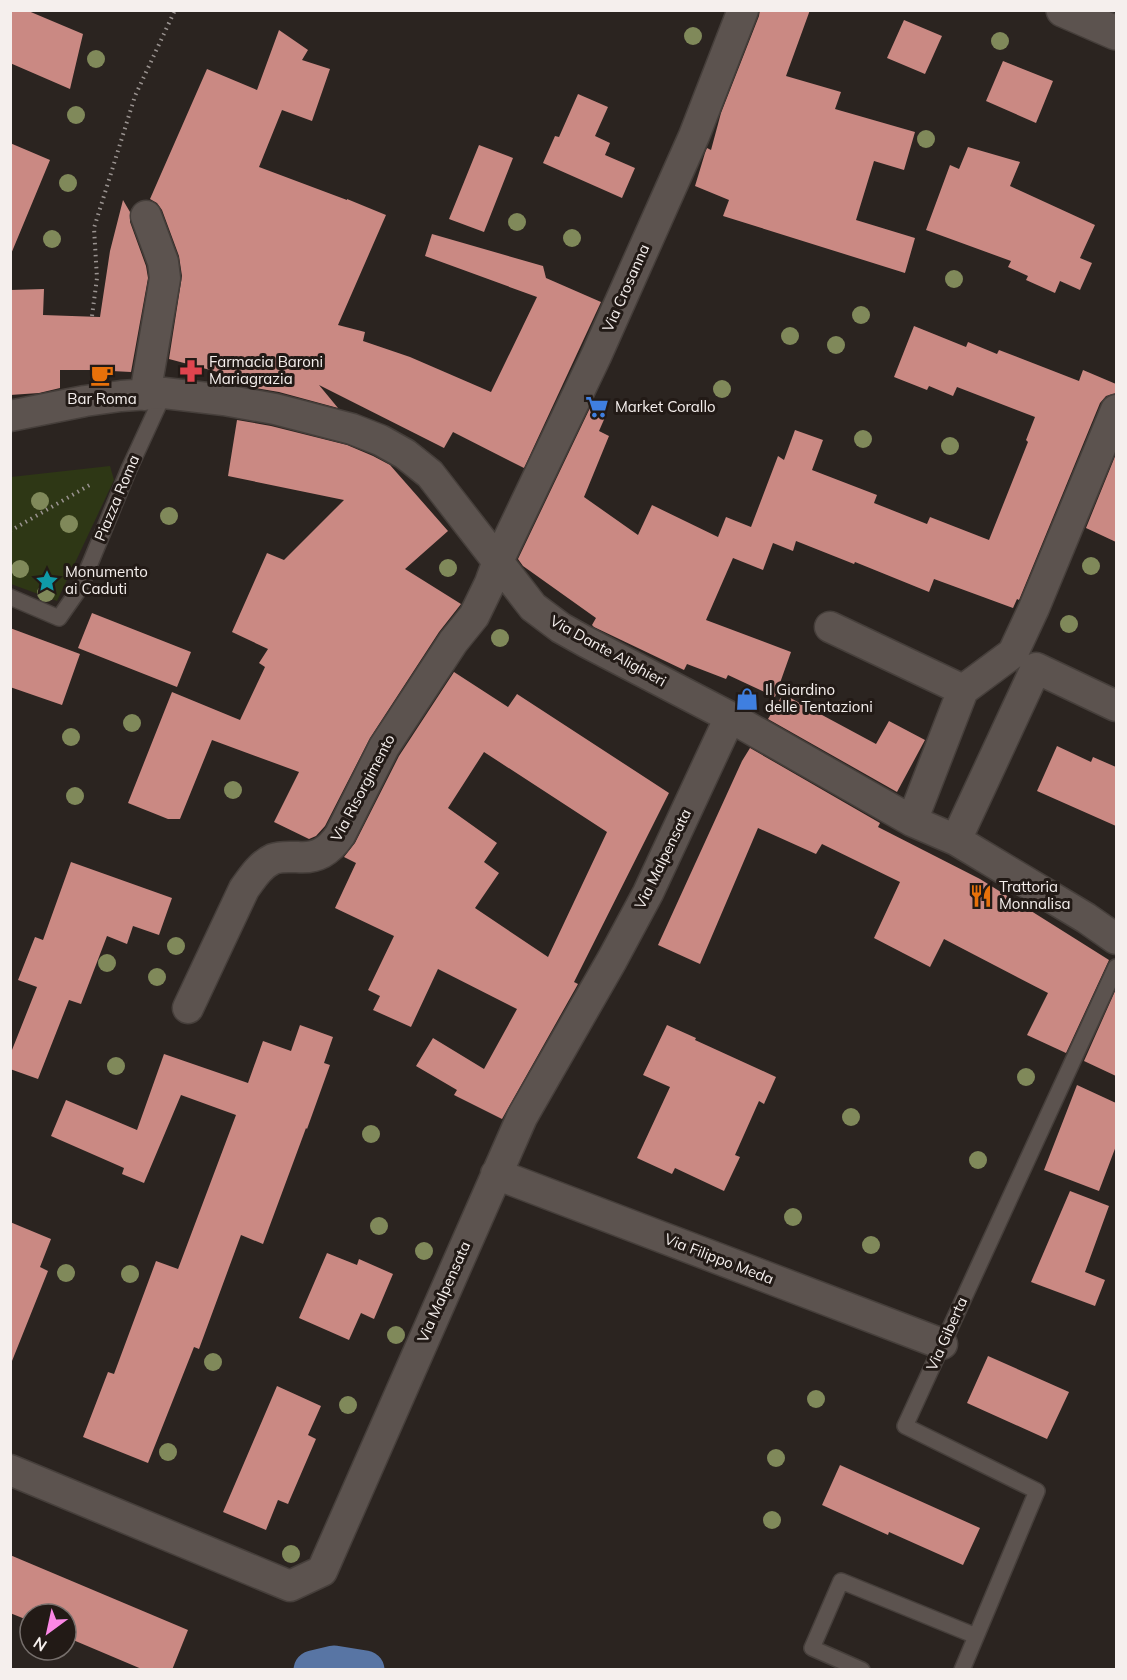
<svg xmlns="http://www.w3.org/2000/svg" width="1127" height="1680" font-family="Mulish,sans-serif">
	<style>
		.green { fill: #2e3715 }
		.lines { fill: none; stroke-linecap: round; stroke-linejoin: round }
		.canal { stroke: #5875a4; stroke-width: 39 }
		.building { fill: #ca8983; fill-rule: evenodd }
		.service-casing { stroke: #463f3b; stroke-width: 18 }
		.minor-casing { stroke: #463f3b; stroke-width: 33 }
		.tertiary-casing { stroke: #463f3b; stroke-width: 36 }
		.path { stroke: #9a9390; stroke-width: 4; stroke-dasharray: 1.5 4.5; stroke-linecap: butt }
		.service { stroke: #5c534f; stroke-width: 15 }
		.minor { stroke: #5c534f; stroke-width: 30 }
		.tertiary { stroke: #5c534f; stroke-width: 33 }
		.tree { fill: #80895a }
		.labels { text-anchor: middle; stroke-width: 6; stroke-linejoin: round; paint-order: stroke }
		.street-label { font-size: 15px; fill: #f5efed; stroke: #221a16 }
		.poi-label { font-size: 15px; fill: #f5efed; stroke: #221a16; text-anchor: start }
	</style>
	<rect width="100%" height="100%" fill="#2b2420"/>
	<!-- green -->
	<path class="green" d="M110,466L114,480L57,601L11,584V477Z"/>
	<g class="lines">
		<!-- canal -->
		<path class="canal" d="M313,1670L334,1665L365,1670"/>
	</g>
	<!-- building -->
	<path class="building" d="M10,10H26L83,34L70,89L10,63Z
		M760,10H810L786,76L841,92L835,109L915,132L904,170L874,161L856,220L915,238L905,273L723,216L729,200L695,186L705,153L707,148L711,150L721,113L759,16Z
		M904,20L942,36L925,74L887,58Z
		M279,30L308,50L302,60L330,69L312,121L282,110L259,167L347,200V199L386,215L338,325L365,332L363,341L410,357L491,392L537,297L425,256L432,234L543,266L546,278L601,302L524,468L453,432L444,448L319,385L338,408L279,392L243,386L244,379L169,359L182,276L179,256L162,210L157,203L150,199L207,69L257,90Z
		M1003,61L1053,81L1036,123L986,101Z
		M578,94L608,107L595,136L610,143L605,155L635,168L622,198L543,163L555,136L559,137Z
		M10,143L50,160L11,254H10Z
		M479,145L513,158L484,232L449,219Z
		M968,147L1020,162L1010,186L1095,225L1080,258L1092,263L1080,290L1060,281L1055,293L1026,280L1028,276L1008,267L1011,261L926,230L950,165L959,169Z
		M123,200L130,212V222L146,266L148,278L131,372L92,370H60V388L39,393L10,395V290L44,289L43,315L100,317L110,251Z
		M914,326L966,347L968,342L997,354L999,350L1079,381L1083,370L1116,384V393L1106,396L1100,403L1019,600L1017,599L1013,608L934,579L929,592L855,562L854,564L796,541L793,551L773,543L763,570L733,558L706,620L791,652L775,697L728,675L726,679L687,664L684,670L594,627L592,625L596,618L523,566L518,559L590,408L606,415L599,431L609,436L584,497L638,535L652,505L718,537L726,517L751,527L778,456L784,460L795,430L823,440L812,470L877,495L874,503L927,524L930,517L989,540L1028,442L1026,440L1035,417L957,387L953,396L929,386L927,390L894,377Z
		M237,420L271,426L347,445L373,456L390,465L448,531L405,569L461,604L439,632L370,738L325,826L316,836L309,839L274,822L299,772L212,740L180,819H168L128,803L172,692L240,720L265,667L259,663L268,649L232,632L267,553L284,560L344,500L228,476Z
		M1116,454V542L1086,528Z
		M92,613L191,652L177,687L78,648Z
		M10,628L80,654L62,705L10,687Z
		M454,672L508,707L517,694L669,793L574,982L578,984L502,1119L454,1095L457,1090L416,1066L433,1038L484,1069L517,1009L438,969L411,1027L373,1010L380,996L368,990L394,936L335,908L356,863L344,857L355,843L399,756ZM484,752L607,832L548,957L475,908L499,873L484,862L497,843L448,808Z
		M783,694L876,744L889,721L925,740L897,792L768,719Z
		M1057,746L1091,762L1093,757L1116,767V826L1037,791Z
		M750,748L880,823L878,827L980,879L1109,960L1066,1053L1027,1035L1048,993L944,939L930,967L874,938L900,882L822,844L816,854L758,828L700,964L658,945L742,761Z
		M71,862L172,898L159,935L133,926L127,944L107,936L81,1004L69,1000L38,1079L10,1069V1055L37,987L18,980L35,937L43,940Z
		M1116,989V1076L1084,1061Z
		M300,1025L333,1037L324,1063L330,1065L307,1129L306,1128L263,1244L241,1235L199,1349L194,1347L148,1463L83,1437L108,1372L114,1374L156,1261L178,1269L236,1115L181,1095L144,1183L122,1174L124,1168L51,1136L66,1100L137,1130L164,1054L248,1083L263,1041L291,1051Z
		M667,1025L696,1038L695,1040L776,1077L764,1104L759,1101L735,1155L740,1157L724,1191L675,1168L672,1174L637,1158L670,1087L643,1075Z
		M1077,1085L1116,1103V1146L1099,1191L1044,1170Z
		M1070,1191L1109,1206L1085,1272L1105,1280L1095,1306L1031,1282Z
		M10,1222L51,1239L40,1267L48,1271L12,1361H10Z
		M327,1253L357,1265L359,1259L393,1274L374,1319L361,1313L349,1340L299,1318Z
		M988,1356L1069,1392L1047,1439L967,1403Z
		M277,1386L321,1406L308,1435L316,1439L288,1504L278,1500L266,1530L223,1512Z
		M840,1465L980,1528L963,1565L889,1532L888,1535L822,1505Z
		M10,1555L188,1630L172,1670H144L66,1637V1614H30V1621L10,1613Z"/>
	<g class="lines">
		<!-- service casing -->
		<g class="service-casing">
			<path id="service" d="M10,597L59,618L80,588L129,469L164,393
				M862,1670L812,1648L841,1581L976,1636
				M962,1670L1037,1491L905,1426L1116,967"/>
		</g>
		<!-- minor casing -->
		<g class="minor-casing">
			<path id="minor" d="M145,395L165,278L163,262L146,216
				M10,416L85,401L121,396L164,393L224,400L275,409L352,429L380,440L405,454L430,474L533,607L561,628L586,642L730,717L912,821L956,840L1086,918L1116,939
				M830,627L963,690L912,821
				M963,690L1013,653L1034,608L1116,410
				M956,840L1036,668L1116,706
				M188,1008L244,889C252,878 260,865 273,859C281,856 289,857 297,857C317,859 329,851 340,835L384,747L453,642L474,616L490,583L498,561L596,356L694,136L743,10
				M496,1174L942,1344
				M10,1470L290,1586L322,1571L522,1117L612,960L648,893L730,717"/>
		</g>
		<!-- tertiary casing -->
		<g class="tertiary-casing">
			<path id="tertiary" d="M1063,10L1116,33"/>
		</g>
		<!-- path -->
		<path class="path" d="M92,316L97,278L94,228L135,96L175,10
			M10,531L93,483"/>
		<!-- service -->
		<use href="#service" class="service"/>
		<!-- minor -->
		<use href="#minor" class="minor"/>
		<!-- tertiary -->
		<use href="#tertiary" class="tertiary"/>
	</g>
	<!-- trees -->
	<g class="tree">
		<circle cx="693" cy="36" r="9"/>
		<circle cx="1000" cy="41" r="9"/>
		<circle cx="96" cy="59" r="9"/>
		<circle cx="76" cy="115" r="9"/>
		<circle cx="926" cy="139" r="9"/>
		<circle cx="68" cy="183" r="9"/>
		<circle cx="517" cy="222" r="9"/>
		<circle cx="572" cy="238" r="9"/>
		<circle cx="52" cy="239" r="9"/>
		<circle cx="954" cy="279" r="9"/>
		<circle cx="861" cy="315" r="9"/>
		<circle cx="790" cy="336" r="9"/>
		<circle cx="836" cy="345" r="9"/>
		<circle cx="722" cy="389" r="9"/>
		<circle cx="863" cy="439" r="9"/>
		<circle cx="950" cy="446" r="9"/>
		<circle cx="40" cy="501" r="9"/>
		<circle cx="169" cy="516" r="9"/>
		<circle cx="69" cy="524" r="9"/>
		<circle cx="1091" cy="566" r="9"/>
		<circle cx="448" cy="568" r="9"/>
		<circle cx="20" cy="569" r="9"/>
		<circle cx="46" cy="593" r="9"/>
		<circle cx="1069" cy="624" r="9"/>
		<circle cx="500" cy="638" r="9"/>
		<circle cx="132" cy="723" r="9"/>
		<circle cx="71" cy="737" r="9"/>
		<circle cx="233" cy="790" r="9"/>
		<circle cx="75" cy="796" r="9"/>
		<circle cx="176" cy="946" r="9"/>
		<circle cx="107" cy="963" r="9"/>
		<circle cx="157" cy="977" r="9"/>
		<circle cx="116" cy="1066" r="9"/>
		<circle cx="1026" cy="1077" r="9"/>
		<circle cx="851" cy="1117" r="9"/>
		<circle cx="371" cy="1134" r="9"/>
		<circle cx="978" cy="1160" r="9"/>
		<circle cx="793" cy="1217" r="9"/>
		<circle cx="379" cy="1226" r="9"/>
		<circle cx="871" cy="1245" r="9"/>
		<circle cx="424" cy="1251" r="9"/>
		<circle cx="66" cy="1273" r="9"/>
		<circle cx="130" cy="1274" r="9"/>
		<circle cx="396" cy="1335" r="9"/>
		<circle cx="213" cy="1362" r="9"/>
		<circle cx="816" cy="1399" r="9"/>
		<circle cx="348" cy="1405" r="9"/>
		<circle cx="168" cy="1452" r="9"/>
		<circle cx="776" cy="1458" r="9"/>
		<circle cx="772" cy="1520" r="9"/>
		<circle cx="291" cy="1554" r="9"/>
	</g>
	<!-- icons -->
	<defs>
		<g id="pharmacy-bare" transform="scale(1.8)"><path d="M-2-6h4v4h4v4h-4v4h-4v-4h-4v-4h4Z" fill="#e0444e" stroke="#221a16" stroke-width="2.5" paint-order="stroke"/></g>
		<g id="cafe-bare" transform="scale(1.8)"><path d="M-5.5-4.5H6V0H3Q3 3.5 0 3.5H-2.5Q-5.5 3.5-5.5 0ZM3-3.2v2h1.7v-2ZM-6 4.5H4V6H-6Z" fill="#e8710a" stroke="#221a16" stroke-width="2.5" paint-order="stroke"/></g>
		<g id="supermarket-bare" transform="scale(1.8)"><path d="M-6-5.5h2.5l.6 2H6L4.5 2H-2.5L-4.4-4H-6ZM-1.5 3.2a1.3 1.3 0 1 0 .1 0ZM3 3.2a1.3 1.3 0 1 0 .1 0Z" fill="#3f7fe0" stroke="#221a16" stroke-width="2.5" paint-order="stroke"/></g>
		<g id="sight-bare" transform="scale(1.8)"><path d="M0-6L1.8-2.2L6-1.7L2.9 1.2L3.7 5.4L0 3.3L-3.7 5.4L-2.9 1.2L-6-1.7L-1.8-2.2Z" fill="#0f9aa8" stroke="#221a16" stroke-width="2.5" paint-order="stroke"/></g>
		<g id="shop-bare" transform="scale(1.8)"><path d="M-5-2.5h2.3a2.7 3.5 0 0 1 5.4 0H5L5.5 6h-11ZM-1.5-2.5h3a1.5 2.3 0 0 0-3 0Z" fill="#3f7fe0" stroke="#221a16" stroke-width="2.5" paint-order="stroke"/></g>
		<g id="restaurant-bare" transform="scale(1.8)"><path d="M-5-6h1v4h1v-4h1v4h1v-4h1v5L-1.5 .5V6h-2V.5L-5-1ZM5-6V6H3V1.5H1.5Q1.5-4 5-6Z" fill="#e8710a" stroke="#221a16" stroke-width="2.5" paint-order="stroke"/></g>
	</defs>
	<g fill-rule="evenodd">
		<use href="#pharmacy-bare" x="191" y="371"/>
		<use href="#cafe-bare" x="102" y="375"/>
		<use href="#supermarket-bare" x="597" y="407"/>
		<use href="#sight-bare" x="47" y="581"/>
		<use href="#shop-bare" x="747" y="699"/>
		<use href="#restaurant-bare" x="981" y="896"/>
	</g>
	<g class="labels">
		<!-- street labels -->
		<g class="street-label">
			<text transform="translate(626 288) rotate(-66)" y="5">Via Crosanna</text>
			<text transform="translate(117 498) rotate(-67)" y="5">Piazza Roma</text>
			<text transform="translate(608 651) rotate(29)" y="5">Via Dante Alighieri</text>
			<text transform="translate(363 788) rotate(-62)" y="5">Via Risorgimento</text>
			<text transform="translate(663 859) rotate(-64)" y="5">Via Malpensata</text>
			<text transform="translate(719 1259) rotate(21)" y="5">Via Filippo Meda</text>
			<text transform="translate(444 1292) rotate(-66)" y="5">Via Malpensata</text>
			<text transform="translate(947 1334) rotate(-66)" y="5">Via Giberta</text>
		</g>
		<!-- poi labels -->
		<g class="poi-label">
			<text x="209" y="367">Farmacia Baroni<tspan x="209" dy="17">Mariagrazia</tspan></text>
			<text x="102" y="404" text-anchor="middle">Bar Roma</text>
			<text x="615" y="412">Market Corallo</text>
			<text x="65" y="577">Monumento<tspan x="65" dy="17">ai Caduti</tspan></text>
			<text x="765" y="695">Il Giardino<tspan x="765" dy="17">delle Tentazioni</tspan></text>
			<text x="999" y="892">Trattoria<tspan x="999" dy="17">Monnalisa</tspan></text>
		</g>
	</g>
	<!-- border -->
	<rect width="1127" height="1680" fill="none" stroke="#f5efed" stroke-width="24"/>
	<!-- north arrow -->
	<g transform="translate(48 1632) rotate(213)"><circle r="28" fill="#221a16" stroke="#766f6c" stroke-width="1.5"/>
	<path d="M0-4.5L10 22L0 15L-10 22Z" fill="#fb87e6"/>
	<text y="-9" font-size="16" font-weight="bold" text-anchor="middle" fill="#f5efed">N</text>
	</g>
</svg>
